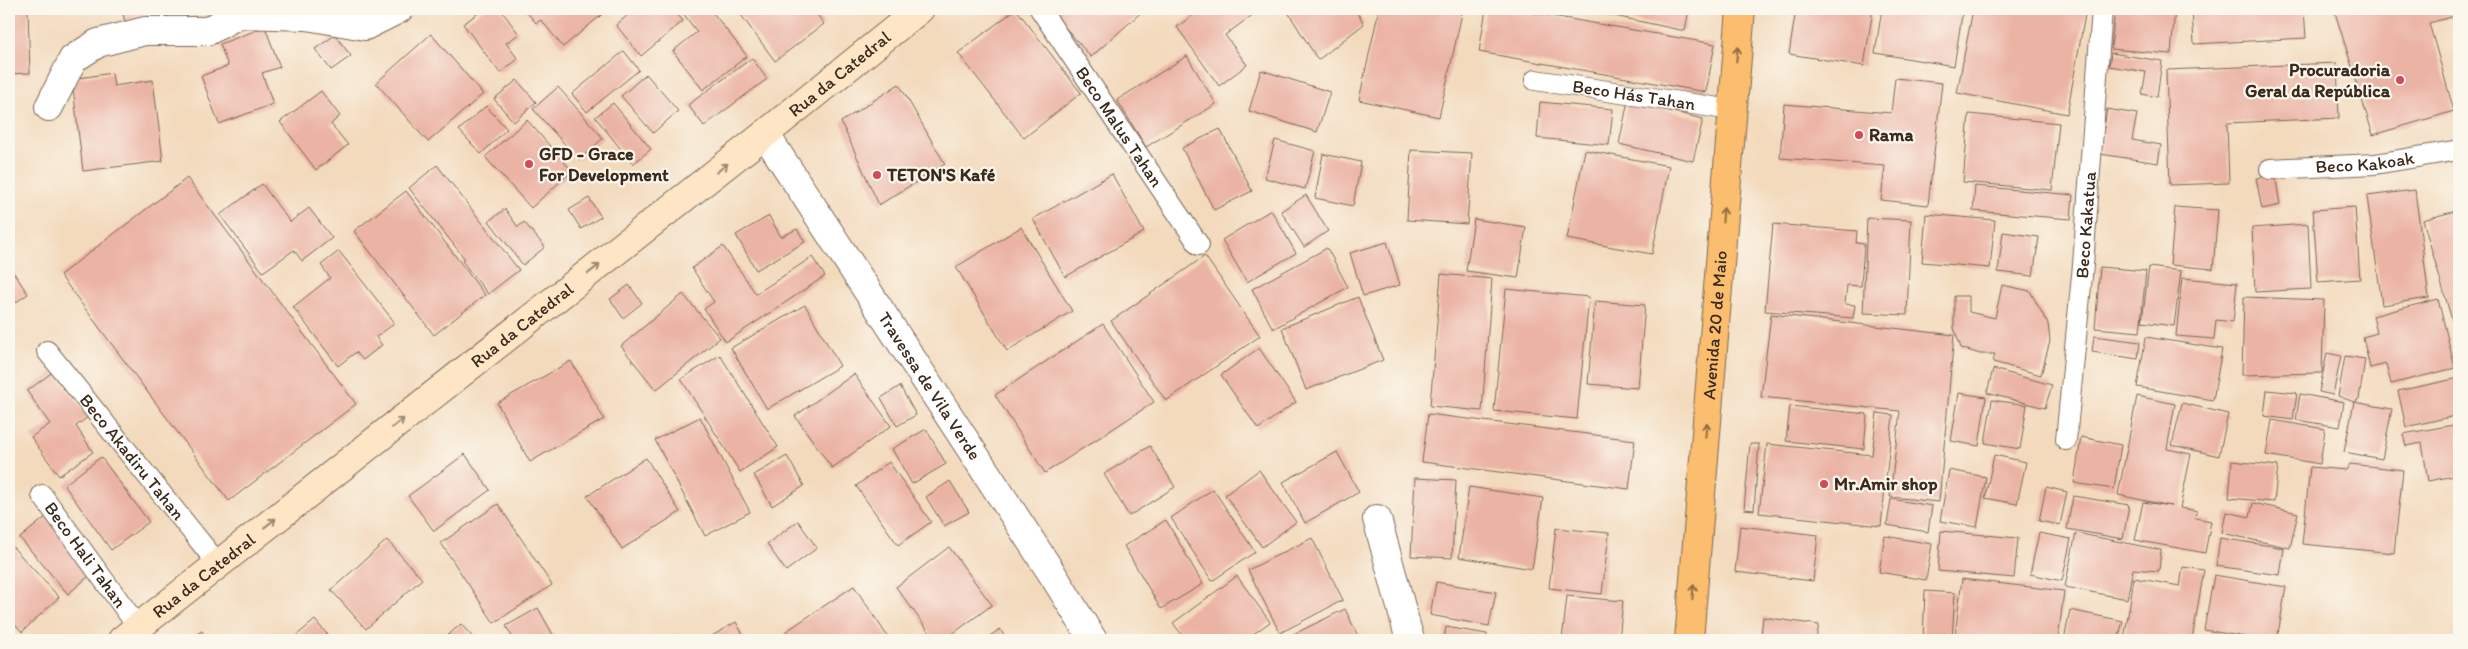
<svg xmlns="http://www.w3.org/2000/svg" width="2468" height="649" font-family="Itim,sans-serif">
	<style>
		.building { fill: #ebb3a4 }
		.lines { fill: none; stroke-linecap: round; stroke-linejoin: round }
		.lane-casing { stroke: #7b6856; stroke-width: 22 }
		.street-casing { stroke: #7b6856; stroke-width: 30 }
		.secondary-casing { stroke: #7b6856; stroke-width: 30 }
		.primary-casing { stroke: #7b6856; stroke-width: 30 }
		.lane { stroke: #fff; stroke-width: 20 }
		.street { stroke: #fff; stroke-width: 28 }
		.secondary { stroke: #fde5c5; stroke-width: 28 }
		.primary { stroke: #fbbd6e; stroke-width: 28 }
		.oneway { stroke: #916c42 }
		.oneway2 { stroke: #9c8872 }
		.poi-dot { fill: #d1495b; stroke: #fbf7ec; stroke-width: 2 }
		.labels { text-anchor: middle; stroke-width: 4.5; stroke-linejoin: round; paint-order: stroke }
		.poi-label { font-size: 18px; font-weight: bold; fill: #3b2a1e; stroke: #fbf7ec; text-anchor: start }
		.street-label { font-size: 18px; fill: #3b2a1e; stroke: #fbf7ec }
	</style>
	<rect width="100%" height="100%" fill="#fbf7ec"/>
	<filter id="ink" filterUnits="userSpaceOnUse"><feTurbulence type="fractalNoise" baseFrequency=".02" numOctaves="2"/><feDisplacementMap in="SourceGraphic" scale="10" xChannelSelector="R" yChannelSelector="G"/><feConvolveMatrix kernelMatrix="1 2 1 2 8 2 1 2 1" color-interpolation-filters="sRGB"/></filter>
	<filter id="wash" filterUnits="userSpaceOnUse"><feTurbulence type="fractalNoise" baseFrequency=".0096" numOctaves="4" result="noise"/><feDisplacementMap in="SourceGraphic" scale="20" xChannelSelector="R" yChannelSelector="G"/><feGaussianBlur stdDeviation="1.12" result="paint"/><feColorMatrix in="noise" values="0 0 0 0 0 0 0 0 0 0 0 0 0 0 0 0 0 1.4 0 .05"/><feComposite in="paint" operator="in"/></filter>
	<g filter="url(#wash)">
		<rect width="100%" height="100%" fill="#f3dabd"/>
		<g id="blocks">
			<!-- building -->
			<path class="building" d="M9,9H28L30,73L9,74Z
				M122,9H166L170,24L127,33Z
				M484,9H500L519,34L506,43L518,59L500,73L463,24Z
				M524,9H604L606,11L563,47L541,20L536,23Z
				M635,9H673L683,21L641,56L616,25Z
				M680,9H710L747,56L703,90L673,51L697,32Z
				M740,9H813L824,24L775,61L738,11Z
				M1016,9L1081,93L1024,138L958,53Z
				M1049,9H1145L1091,57Z
				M1201,9H1261L1225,35L1247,65L1219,86L1177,27Z
				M1286,9H1355L1364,24L1318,60Z
				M1379,9H1463L1439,117L1359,100Z
				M1486,9H1511L1715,44L1706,92L1479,52Z
				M1582,9H1689L1685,31Z
				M1796,9H1873L1864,66L1789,54Z
				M1882,9H1963L1954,66L1875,53Z
				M1973,9H2086L2067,114L1957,93Z
				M2115,9H2175L2171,54L2111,49Z
				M2192,9H2304L2306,38L2194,44Z
				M2334,9H2457L2459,15L2429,23L2454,111L2373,135Z
				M265,27L280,67L262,73L273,104L219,124L201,76L228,66L220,44Z
				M431,34L483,94L428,142L376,83Z
				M335,35L351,56L331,70L315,49Z
				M624,51L639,70L587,112L572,94Z
				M2111,53L2162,61L2157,97L2142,94L2146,72L2109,66Z
				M1187,56L1216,104L1146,147L1117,100Z
				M752,58L767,79L704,126L688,105Z
				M2337,63L2339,118L2227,123L2229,183L2170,185L2166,70Z
				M1261,70L1330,92L1317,132L1249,111Z
				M112,73L114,86L153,80L163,161L83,171L72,79Z
				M646,74L678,111L653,133L621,96Z
				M1895,78L1942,83L1928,205L1881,200L1885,166L1780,158L1784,104L1891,113Z
				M517,80L536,102L514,122L494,99Z
				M899,84L945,164L879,205L841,122Z
				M558,87L603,138L579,160L533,109Z
				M321,91L340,116L331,124L348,145L316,170L280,122Z
				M1628,101L1703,119L1693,161L1619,144Z
				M1540,102L1613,109L1609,145L1537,138Z
				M613,103L651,149L633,164L595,117Z
				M486,106L507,129L481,154L459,130Z
				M2107,109L2137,114L2132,140L2161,145L2158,163L2100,154Z
				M1969,114L2059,123L2052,190L1963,182Z
				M527,120L572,171L531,208L485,157Z
				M1220,129L1252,191L1214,210L1182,148Z
				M1275,140L1315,151L1305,189L1265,178Z
				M1411,150L1472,153L1467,224L1407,220Z
				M1585,150L1669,166L1652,254L1567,239Z
				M1323,154L1361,162L1353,206L1315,198Z
				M437,165L519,270L488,294L462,261L465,259L409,188Z
				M1112,174L1144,232L1065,277L1033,219Z
				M2275,175L2280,205L2262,209L2256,178Z
				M187,178L356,404L229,501L60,275Z
				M262,184L290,222L309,208L332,238L302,261L294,250L263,272L220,215Z
				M1975,186L2073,195L2071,219L1973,211Z
				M2415,190L2429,298L2382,305L2367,196Z
				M406,191L485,295L434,335L354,231Z
				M1306,195L1328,231L1304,247L1281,211Z
				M589,198L601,217L581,229L569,210Z
				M2175,207L2218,210L2213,269L2170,265Z
				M2355,207L2360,279L2318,282L2313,210Z
				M505,209L518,227L524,222L545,247L523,265L489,221Z
				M1271,210L1296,253L1247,282L1222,240Z
				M2459,210V333L2456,334L2423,220Z
				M1926,214L1995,220L1990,268L1922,262Z
				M769,216L781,237L797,229L805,242L756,270L736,235Z
				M1867,218L1911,220L1907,315L1863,313Z
				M1474,219L1526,227L1518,278L1466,271Z
				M1773,224L1857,231L1856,243L1864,244L1861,286L1847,285L1845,304L1855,305L1853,318L1765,311Z
				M2308,224L2311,289L2255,292L2252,228Z
				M1021,227L1072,311L1007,351L956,267Z
				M2003,232L2039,237L2033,276L1998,272Z
				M1387,242L1400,285L1363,296L1350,253Z
				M723,246L756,294L812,257L825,276L726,342L704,309L714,302L692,268Z
				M1327,248L1348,287L1273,329L1252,289Z
				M339,251L395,323L376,337L382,345L363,360L356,352L338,366L293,307L330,278L321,265Z
				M1205,256L1260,336L1166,401L1111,321Z
				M9,266L28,294L9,307Z
				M2100,267L2146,271L2140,332L2095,328Z
				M2149,267L2181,271L2174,326L2142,322Z
				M1441,274L1492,279L1482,411L1430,406Z
				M2182,278L2237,283L2233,322L2216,320L2214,339L2176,336Z
				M629,285L642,303L623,318L610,299Z
				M2002,285L2030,291L2048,324L2050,341L2041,375L1993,362L1995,354H1980L1961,348L1954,328V296H1969V312L1995,318Z
				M1506,289L1589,297L1577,419L1494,411Z
				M683,294L720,338L656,390L621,346Z
				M1358,297L1383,360L1306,390L1282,328Z
				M2244,297L2324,300L2322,373L2242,375Z
				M2438,299L2455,368L2391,384L2386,364L2370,368L2363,337L2377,333L2373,316Z
				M1595,301L1645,305L1638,388L1588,384Z
				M805,305L840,366L767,409L731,348Z
				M1771,314L1954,335L1939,502L1890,497L1900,411L1761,397Z
				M1103,324L1154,402L1045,473L995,395Z
				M2094,336L2140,342L2138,359L2092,352Z
				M2146,337L2222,349L2213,400L2137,387Z
				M1259,348L1296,402L1258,429L1221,375Z
				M2327,353L2341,356L2333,395L2319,392Z
				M720,355L778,447L740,472L681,379Z
				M2345,356L2365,359L2359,399L2354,402L2338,396Z
				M571,361L604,419L530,462L497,403Z
				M1993,369L2052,385L2045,408L1987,393Z
				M54,371L88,417L76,426L93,452L59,476L31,437L50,424L27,391Z
				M854,374L891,426L832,468L795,416Z
				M2459,378V415L2406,427L2398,391Z
				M900,386L916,415L897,426L881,398Z
				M2267,390L2297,393L2293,420L2264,416Z
				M1959,393L1986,397L1979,446L1951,441Z
				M2300,394L2344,402L2340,427L2296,420Z
				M2137,396L2175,404L2167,449L2191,454L2180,508L2197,511L2195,518L2211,521L2205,553L2135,540L2143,502L2171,506L2118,495Z
				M1992,400L2027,405L2020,449L1985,443Z
				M2354,402L2392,409L2382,459L2344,452Z
				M2182,403L2228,414L2219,456L2172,445Z
				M1790,406L1867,414L1864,449L1786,441Z
				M1877,413L1893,415L1881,526L1759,513L1767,444L1872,455Z
				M1428,414L1635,440L1629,489L1422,462Z
				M700,417L750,512L705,536L655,440Z
				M2272,420L2325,429L2320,464L2266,455Z
				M2459,424V475L2428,481L2422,443L2406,446L2403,434Z
				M926,429L946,464L912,484L892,449Z
				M2081,437L2121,445L2114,489L2074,483Z
				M1750,444H1759L1754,510L1744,509Z
				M1150,446L1175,487L1129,516L1104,474Z
				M1337,452L1359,492L1305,523L1283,482Z
				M465,454L490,490L434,531L408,496Z
				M1994,455L2026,462L2017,504L1985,498Z
				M787,456L804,486L772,506L754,475Z
				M101,457L149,522L111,550L64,485Z
				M646,458L680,512L622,549L587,496Z
				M2232,461L2278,466L2274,502L2229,498Z
				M889,462L931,522L898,545L856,486Z
				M2350,464L2403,470L2394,553L2302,544L2310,467L2346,470Z
				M1259,470L1296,522L1262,547L1225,495Z
				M1949,470L1986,477L1977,527L1940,521Z
				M1415,478L1456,480L1452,558L1411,556Z
				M950,481L969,512L944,526L926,497Z
				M1469,487L1543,498L1532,569L1459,557Z
				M2046,487L2067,492L2060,525L2039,521Z
				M1213,489L1255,552L1212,581L1171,518Z
				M2073,496L2129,505L2123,539L2067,529Z
				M1891,499L1932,506L1928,532L1887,525Z
				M2253,503L2298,513L2290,548L2222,533L2226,512L2250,517Z
				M498,504L552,585L494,623L441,543Z
				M48,515L95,571L68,594L20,538Z
				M1166,520L1203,584L1161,609L1124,546Z
				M798,521L817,548L786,571L767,544Z
				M1740,526L1818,535L1813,581L1735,572Z
				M1556,528L1609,533L1602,594L1549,588Z
				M1941,531L2018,538L2014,578L1938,571Z
				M2039,533L2071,539L2062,581L2030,574Z
				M2076,533L2161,550L2159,571L2133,569L2127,599L2065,587Z
				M1885,536L1932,544L1926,580L1879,572Z
				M1312,538L1343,600L1280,633L1248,570Z
				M2220,538L2284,548L2280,575L2216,566Z
				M387,540L422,579L366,629L331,590Z
				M9,543L59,597L22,632L9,618Z
				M949,547L992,605L944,640H935L896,587Z
				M2183,567L2204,570L2192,640H2124L2134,578L2180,586Z
				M2214,575L2286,587L2277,640H2263L2204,630Z
				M1237,576L1270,622L1245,640H1186L1173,623Z
				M1962,579L2064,591L2058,640H1990L1955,636Z
				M1436,582L1496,592L1489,626L1430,615Z
				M854,586L890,640H791L785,632Z
				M1925,591L1955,593L1952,640H1923Z
				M1567,596L1623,601L1619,640H1562Z
				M538,608L556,640H514L506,626Z
				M1345,609L1360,640H1294L1292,635Z
				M2070,610L2123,621L2118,640H2064Z
				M1763,617L1819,625L1816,640H1780L1761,637Z
				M315,620L332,640H291Z
				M736,622L746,640H705Z
				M461,624L475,640H452L448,635Z
				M1446,627L1487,634L1486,640H1444Z
				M1000,629L1007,640H984Z
				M202,631L207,640H187Z"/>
		</g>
	</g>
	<g filter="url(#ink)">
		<use href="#blocks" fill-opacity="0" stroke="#7b6856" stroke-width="1"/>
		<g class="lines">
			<!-- lane casing -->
			<g class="lane-casing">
				<g id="lane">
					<path id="s1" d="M1040,9L1199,245"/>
					<path id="s2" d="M1535,80L1732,110"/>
					<path id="s3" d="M2270,169L2375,164L2459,150"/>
					<path id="s4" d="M47,351L218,564"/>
					<path id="s5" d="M2066,440L2083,265L2102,9"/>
					<path id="s6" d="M42,495L138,627"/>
				</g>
			</g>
			<!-- street casing -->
			<g class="street-casing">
				<g id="street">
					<path d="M49,107L73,59L98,43L145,31H208L239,14L307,16L365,26L399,9"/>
					<path id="s7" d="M765,134L1053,575L1093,640"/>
					<path d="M1377,519L1410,640"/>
				</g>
			</g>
			<!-- secondary casing -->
			<g class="secondary-casing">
				<g id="secondary">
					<path id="s8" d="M122,640L765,134L920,9"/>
				</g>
			</g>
			<!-- primary casing -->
			<g class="primary-casing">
				<g id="primary">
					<path id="s9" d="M1689,640L1741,9"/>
				</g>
			</g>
			<!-- lane -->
			<use href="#lane" class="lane"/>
			<!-- street -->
			<use href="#street" class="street"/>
			<!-- secondary -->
			<use href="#secondary" class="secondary"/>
			<!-- primary -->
			<use href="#primary" class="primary"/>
		</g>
		<!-- one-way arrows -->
		<defs><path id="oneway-shaft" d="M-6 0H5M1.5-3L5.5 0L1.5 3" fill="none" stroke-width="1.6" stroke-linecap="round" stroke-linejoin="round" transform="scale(1.25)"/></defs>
		<g class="oneway">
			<use href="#oneway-shaft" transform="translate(1737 54) rotate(-84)"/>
			<use href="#oneway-shaft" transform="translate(1723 215) rotate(-85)"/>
			<use href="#oneway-shaft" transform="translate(1706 430) rotate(-85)"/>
			<use href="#oneway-shaft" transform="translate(1693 592) rotate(-85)"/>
		</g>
		<g class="oneway2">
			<use href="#oneway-shaft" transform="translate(722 168) rotate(-38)"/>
			<use href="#oneway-shaft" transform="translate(594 269) rotate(-38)"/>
			<use href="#oneway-shaft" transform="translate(398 423) rotate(-38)"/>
			<use href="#oneway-shaft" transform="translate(270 523) rotate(-38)"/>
		</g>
	</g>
	<!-- markers -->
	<g class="poi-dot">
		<circle cx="2400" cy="80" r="5"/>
		<circle cx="1859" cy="135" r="5"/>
		<circle cx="529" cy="164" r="5"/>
		<circle cx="877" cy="175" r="5"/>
		<circle cx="1824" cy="484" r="5"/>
	</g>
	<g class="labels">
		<!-- poi labels -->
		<g class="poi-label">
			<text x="2390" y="76" text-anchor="end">Procuradoria<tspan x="2390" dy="21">Geral da República</tspan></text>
			<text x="1869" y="141">Rama</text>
			<text x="539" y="160">GFD - Grace<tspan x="539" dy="21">For Development</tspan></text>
			<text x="887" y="181">TETON'S Kafé</text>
			<text x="1834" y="490">Mr.Amir shop</text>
		</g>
		<!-- street labels -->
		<g class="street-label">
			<text dy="6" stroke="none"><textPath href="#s8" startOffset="914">Rua da Catedral</textPath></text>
			<text dy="6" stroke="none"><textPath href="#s2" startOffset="100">Beco Hás Tahan</textPath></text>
			<text dy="6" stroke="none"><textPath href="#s1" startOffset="142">Beco Malus Tahan</textPath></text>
			<text dy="6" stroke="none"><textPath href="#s3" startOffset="95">Beco Kakoak</textPath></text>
			<text dy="6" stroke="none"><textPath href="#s5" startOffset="216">Beco Kakatua</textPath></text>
			<text dy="6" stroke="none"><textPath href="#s9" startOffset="316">Avenida 20 de Maio</textPath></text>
			<text dy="6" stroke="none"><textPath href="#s8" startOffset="509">Rua da Catedral</textPath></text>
			<text dy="6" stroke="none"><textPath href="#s7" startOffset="301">Travessa de Vila Verde</textPath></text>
			<text dy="6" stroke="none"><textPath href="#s4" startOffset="136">Beco Akadiru Tahan</textPath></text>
			<text dy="6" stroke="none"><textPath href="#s6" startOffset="74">Beco Hali Tahan</textPath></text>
			<text dy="6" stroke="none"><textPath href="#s8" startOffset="104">Rua da Catedral</textPath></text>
		</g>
	</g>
	<!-- margin -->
	<rect width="2468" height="649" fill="none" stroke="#fbf7ec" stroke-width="30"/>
</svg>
